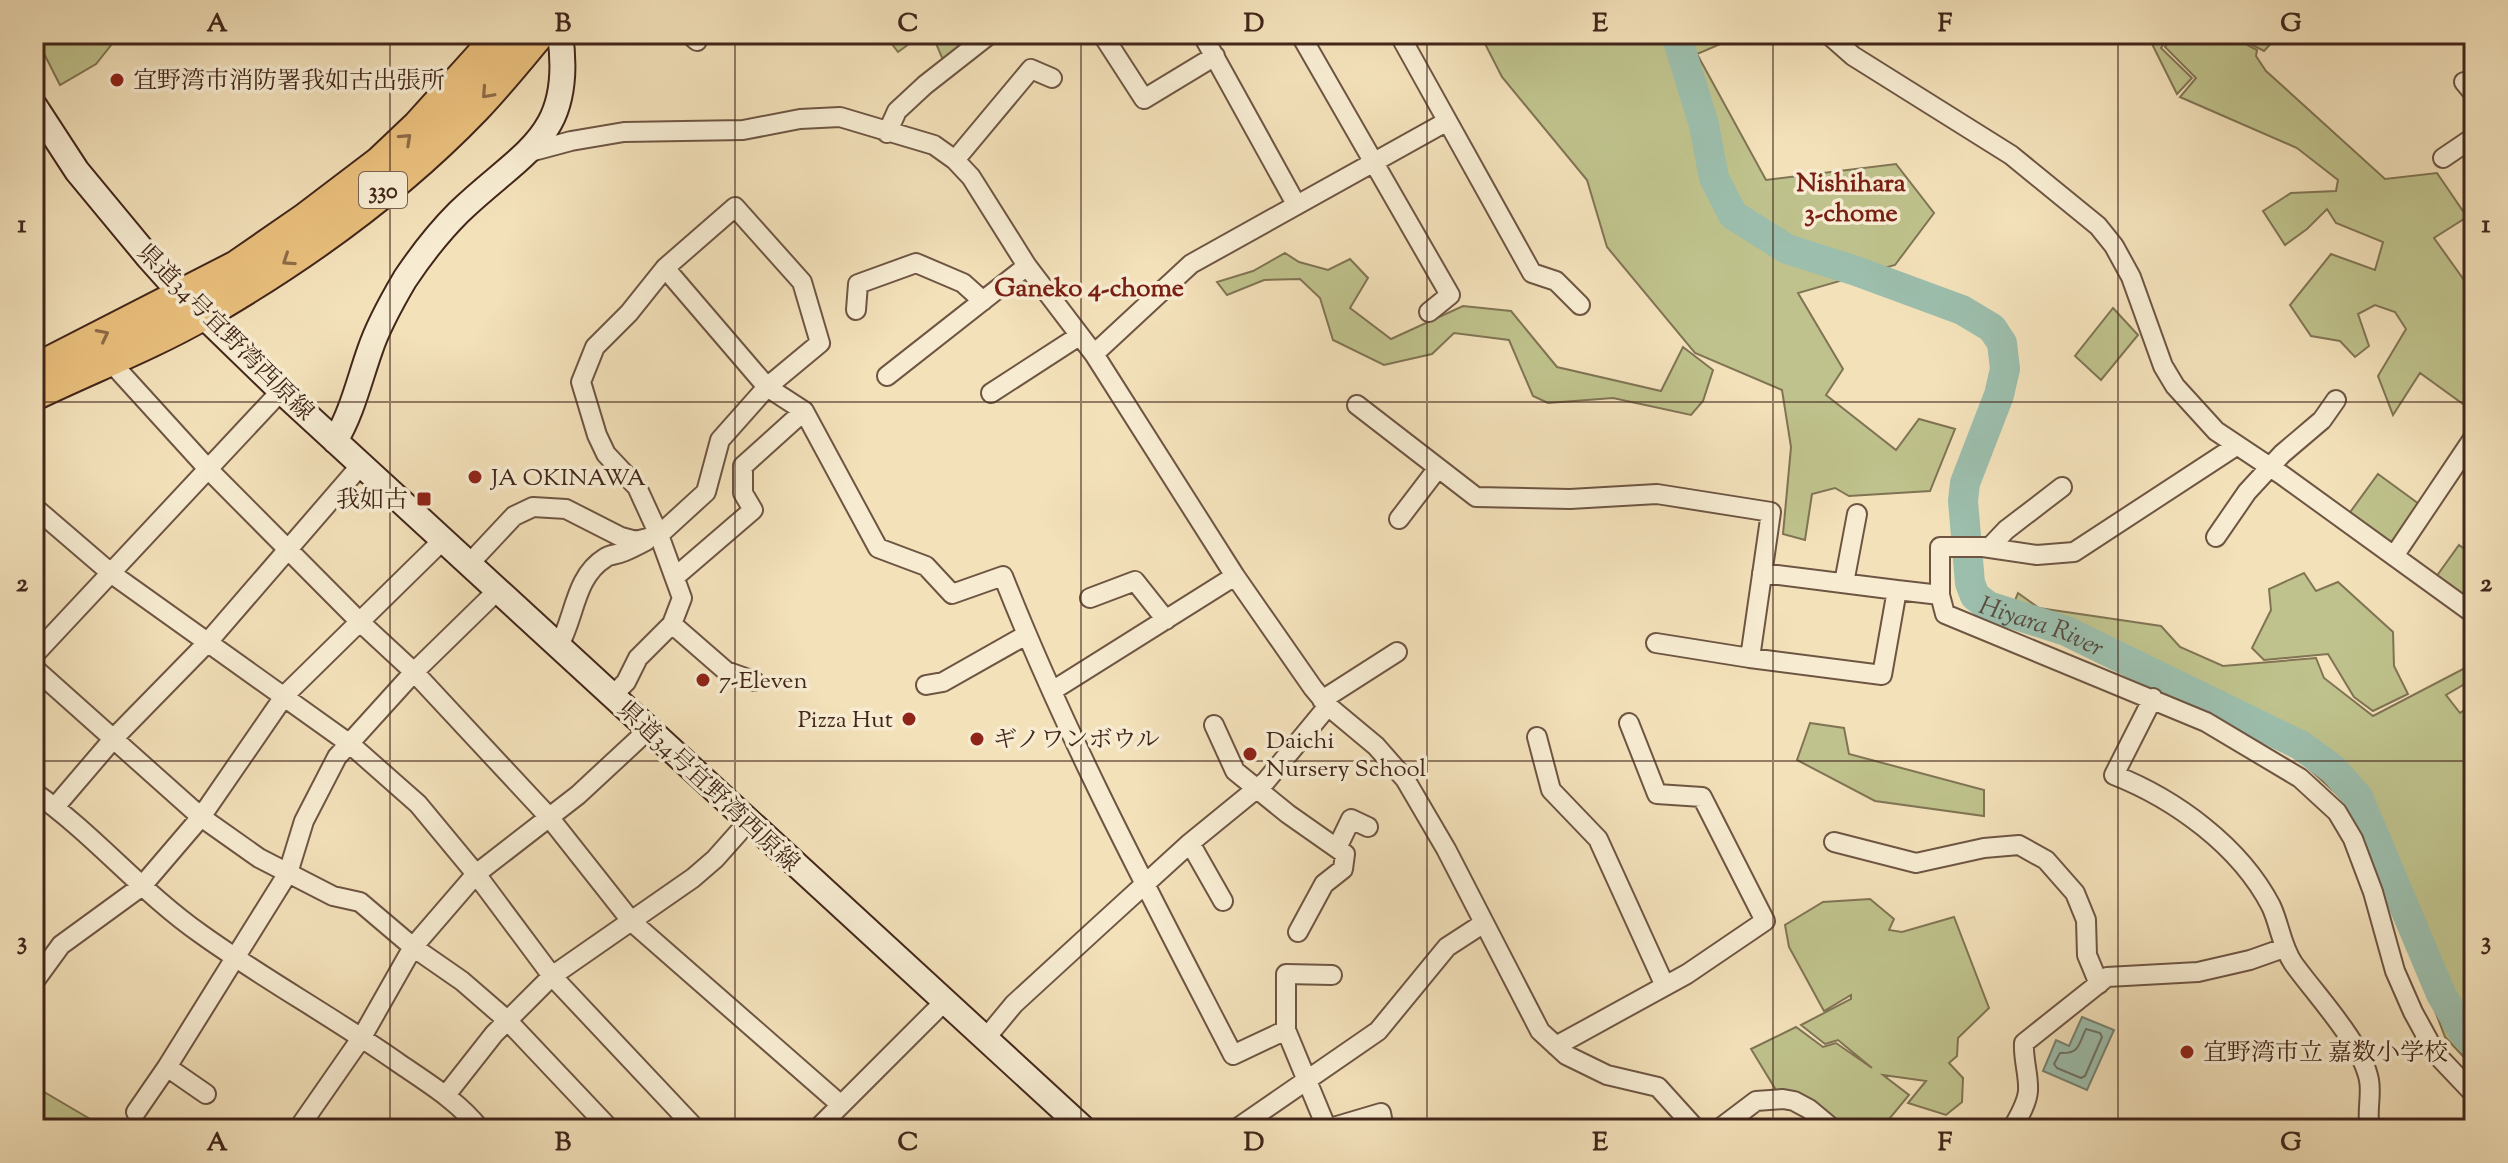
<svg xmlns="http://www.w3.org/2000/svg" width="2508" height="1163" font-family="'Sorts Mill Goudy','Noto Serif JP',serif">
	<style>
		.green { fill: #bfc28c; stroke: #807454; stroke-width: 2 }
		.water { fill: #9cbeac; stroke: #788172; stroke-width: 2 }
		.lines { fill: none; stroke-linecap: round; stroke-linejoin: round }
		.shore { stroke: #6f7264; stroke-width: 2 }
		.river { stroke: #9cbeac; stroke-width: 30 }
		.street-casing { stroke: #6e5543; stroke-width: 22 }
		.secondary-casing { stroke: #42261b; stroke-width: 28 }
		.highway-casing { stroke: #42261b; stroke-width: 36 }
		.street { stroke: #f7ecd2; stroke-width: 18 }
		.secondary { stroke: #f7ecd2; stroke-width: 24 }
		.highway { stroke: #eac07d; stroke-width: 32 }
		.oneway { stroke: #8e6b47 }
		.grid { fill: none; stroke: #42261b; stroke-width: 2; stroke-opacity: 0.55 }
		.poi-dot { fill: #8f2418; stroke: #f7ecd2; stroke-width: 3 }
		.labels { text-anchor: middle; stroke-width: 7; stroke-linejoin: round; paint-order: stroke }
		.shield { fill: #f7ecd2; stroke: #786152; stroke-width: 2 }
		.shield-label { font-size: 22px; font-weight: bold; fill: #42261b }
		.poi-label { font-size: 24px; fill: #42261b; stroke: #f7ecd2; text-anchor: start }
		.street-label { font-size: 24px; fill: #42261b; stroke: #f7ecd2 }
		.neighbourhood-label { font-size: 26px; font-weight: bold; fill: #7a1f14; stroke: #f7ecd2 }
		.water-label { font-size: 26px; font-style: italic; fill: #584c3f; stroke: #f7ecd2 }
		.neatline { fill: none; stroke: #42261b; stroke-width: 3 }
		.grid-label { font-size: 26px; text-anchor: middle; font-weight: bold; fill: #42261b }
	</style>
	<rect width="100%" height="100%" fill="#f3e1ba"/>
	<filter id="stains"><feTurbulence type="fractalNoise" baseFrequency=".0025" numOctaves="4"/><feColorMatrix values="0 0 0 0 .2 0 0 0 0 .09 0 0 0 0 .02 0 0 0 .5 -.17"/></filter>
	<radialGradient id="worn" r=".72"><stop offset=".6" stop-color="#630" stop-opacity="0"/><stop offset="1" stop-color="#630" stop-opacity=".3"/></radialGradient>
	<!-- green -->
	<path class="green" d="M34,34H120L96,64L60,85Z
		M884,34H923L898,52Z
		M932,34H975L943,60Z
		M1480,34H1736L1737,37L1697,54L1766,180L1896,164L1934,213L1895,265L1798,293L1843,369L1826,395L1896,450L1919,419L1955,429L1930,491L1849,496L1835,488L1812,494L1805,540L1783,534L1791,447L1782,390L1695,353L1607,247L1587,180L1502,77Z
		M2147,34H2171L2161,48L2192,78L2177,94Z
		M2175,34H2227L2257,50L2256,56L2266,71L2385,179L2437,173L2467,217L2434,238L2474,294V412L2420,373L2393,415L2378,376L2406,329L2395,312L2375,305L2358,314L2369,346L2355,357L2340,341L2311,336L2290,305L2331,254L2375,270L2383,242L2336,223L2327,209L2307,229L2285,245L2263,211L2291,193L2336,191L2338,180L2297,148L2180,97L2196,78L2165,47Z
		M2231,34H2280L2264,51Z
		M1285,253L1299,262L1328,270L1350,259L1368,278L1350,308L1391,339L1463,306L1511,311L1557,367L1661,391L1683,347L1713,370L1703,401L1691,415L1613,398L1548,403L1533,396L1509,340L1454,333L1432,354L1384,365L1333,340L1320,298L1300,279L1264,280L1227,295L1217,282L1253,271Z
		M2113,308L2138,335L2101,380L2075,356Z
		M2378,474L2419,504L2391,546L2348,515Z
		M2459,545L2474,556V584L2465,597L2436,577Z
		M2304,573L2316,591L2338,582L2393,632L2394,666L2408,694L2373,711L2354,697L2328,654L2264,660L2252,648L2271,610L2269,589Z
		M2018,593L2039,608L2161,626L2180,647L2223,666L2316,658L2324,678L2373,716L2465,668L2468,682L2446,695L2460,713L2474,703V810L2471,811L2468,827L2474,831V1068L2445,1037L2361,816L2284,746L2139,671L2008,618Z
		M1810,723L1844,728L1849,754L1984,790V816L1875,801L1797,760Z
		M1870,899L1894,919L1889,930L1902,932L1954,917L1989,1008L1958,1038L1957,1056L1949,1063L1963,1078L1962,1102L1946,1115L1908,1103L1926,1081L1883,1075L1909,1095L1881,1129H1843L1796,1093L1776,1090L1751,1049L1796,1027L1823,1047L1836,1043L1872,1068L1838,1040L1825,1044L1801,1025L1851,999V995L1824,1011L1789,947L1785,925L1823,902Z
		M34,1086L107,1129H34Z"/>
	<!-- water -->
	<path class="water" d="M2082,1017L2114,1030L2087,1090L2043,1071L2056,1040L2069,1046Z"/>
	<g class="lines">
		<!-- shore -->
		<path class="shore" d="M2086,1029L2100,1033L2102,1037L2085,1076L2081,1078L2057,1068L2054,1064L2060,1053C2080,1054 2078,1045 2086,1029Z"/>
		<!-- river -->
		<path class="river" id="s1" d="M1676,34L1704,125L1714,178L1733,215L1787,249L1856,271L1962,310L1992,328L2002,343L2005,369L1999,395L1965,483L1963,501L1970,583L1975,596L1988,606L2066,631L2300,745L2333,769L2358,797L2441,994L2464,1033L2474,1044"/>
		<!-- street casing -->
		<g class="street-casing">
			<path id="street" d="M689,34L697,41
				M1102,34L1144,99L1215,56
				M1202,34L1296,204
				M1300,34L1450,295L1429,312
				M1399,34L1532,273L1556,281L1580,305
				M1828,34L1853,56L2011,155L2098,226L2114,246L2131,277L2163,366L2175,386L2216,431L2282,475L2474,614
				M2464,82L2474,94
				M887,133L897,111L925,85L990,34
				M530,152L571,141L624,132L743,130L800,119L840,117L934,145L955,160L971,177L1027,266L1094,354L1235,576L1313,688L1328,706L1376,746L1405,779L1446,849L1540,1031L1566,1055L1607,1075L1658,1087L1696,1129
				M2443,158L2474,137
				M955,160L1031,69L1052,78
				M856,310L858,284L916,263L963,283L983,301
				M1094,354L1191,264L1446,122
				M108,359L209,470L360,622L414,672L549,817L632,922L841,1105
				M887,376L1027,266
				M991,393L1079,336
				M1357,405L1476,497L1570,499L1657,494L1771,512L1750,658L1656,643
				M804,411L878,548L926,566L952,594L1003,576C1068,741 1152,898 1233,1055L1286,1030L1327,1129
				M2236,446L2074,552L2037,555L1983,547H1940V595L1945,614L2206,722L2300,778L2337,812L2353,839L2373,892L2395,971L2413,1012L2436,1054L2474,1094
				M34,507L112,574L350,744L418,804L476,874L552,976L696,1129
				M1399,519L1438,468
				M2216,537L2247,492L2282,454L2322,420L2336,400
				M1989,548L2006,530L2062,487
				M2394,556L2474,437
				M469,564L514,516L533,507L566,509L621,537L636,541L659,535L706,492L720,440L767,387L820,343L802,282L735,207L665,268
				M1762,573L1897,590
				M1844,583L1857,514
				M1090,598L1135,581L1166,620
				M672,624L726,671L754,681
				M558,647C575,619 574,577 605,558C610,554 617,555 623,552C631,549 638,545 646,541
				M34,655L281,391
				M1750,658L1882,675L1897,590L1940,595
				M34,668L201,817L259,858L333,896L360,902L413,947L462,981L507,1020L610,1129
				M926,685L943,682L1026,635
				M1052,691L1235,576
				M612,696L626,682L638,658L672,624L682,598L659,535L637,487L606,454L597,435L581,382L595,347L629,313L665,268L767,387L804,411L743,466V493L753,510L675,577
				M2153,698L2114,775C2175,799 2240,846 2271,906C2280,925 2281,945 2293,963C2315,994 2362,1043 2369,1080C2372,1096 2366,1113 2370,1129
				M1322,700L1397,652
				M1214,725L1235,771L1288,814L1345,854L1343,869L1324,884L1298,932
				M1537,737L1551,790L1598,839L1665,986
				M34,792C94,834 141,892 201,934C265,980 335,1018 400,1064C428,1083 459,1102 480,1129
				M55,807L114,738L207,643L361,465
				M1834,842L1916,863L1984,848L2019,845L2046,860L2075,893L2086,920L2087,955L2099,984
				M1190,843L1223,901
				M1337,848L1351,819L1368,827
				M34,982L61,945L142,886L201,817L285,695L443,540
				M1286,1030V974L1332,975
				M985,1039L1014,1004L1099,926L1190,843L1266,781L1328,706
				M1556,1046L1687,974L1765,921L1702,797L1657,794L1629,723
				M206,1094L167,1067L288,873L304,821L337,757L414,672L498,590
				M446,1095L494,1034L552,976L693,878L715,859L748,822
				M136,1112L167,1067
				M298,1129L362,1037L413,947L476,874L578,795L648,730
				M817,1129L945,1001
				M1236,1129L1378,1031L1447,947L1484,923
				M1327,1129L1381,1113L1384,1129
				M1719,1129L1756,1101L1783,1099L1794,1101L1809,1109L1833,1129
				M2012,1129C2018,1118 2027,1104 2028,1091C2029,1075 2023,1060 2024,1043L2107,977L2198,972L2250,960L2284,948"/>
		</g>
		<!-- secondary casing -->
		<g class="secondary-casing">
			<path id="secondary" d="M34,105L77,171L149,258L183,296L281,391L1084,1129
				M335,441C352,413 359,381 370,350C378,326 392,301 405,279C421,255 438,233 459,212C522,151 575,138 560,34"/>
		</g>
		<!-- highway casing -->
		<g class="highway-casing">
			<path id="highway" d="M34,371L237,267L305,220L380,163L419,126L502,34
				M34,394C90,367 150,344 204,313C301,257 396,189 474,108C497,84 517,59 538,34"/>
		</g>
		<!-- street -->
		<use href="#street" class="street"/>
		<!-- secondary -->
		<use href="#secondary" class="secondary"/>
		<!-- highway -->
		<use href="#highway" class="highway"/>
	</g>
	<!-- one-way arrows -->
	<defs><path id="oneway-chevron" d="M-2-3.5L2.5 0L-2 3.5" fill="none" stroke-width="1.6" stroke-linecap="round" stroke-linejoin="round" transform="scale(2)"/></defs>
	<g class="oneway">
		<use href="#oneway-chevron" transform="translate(487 93) rotate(132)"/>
		<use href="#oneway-chevron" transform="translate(406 139) rotate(-43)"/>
		<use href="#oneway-chevron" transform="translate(288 260) rotate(146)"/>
		<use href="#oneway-chevron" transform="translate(103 335) rotate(-27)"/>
	</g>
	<!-- grid -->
	<path class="grid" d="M390,34V1129M735,34V1129M1081,34V1129M1427,34V1129M1773,34V1129M2118,34V1129M34,402H2474M34,761H2474"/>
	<!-- markers -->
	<g class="poi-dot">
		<circle cx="117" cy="80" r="8"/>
		<circle cx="475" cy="477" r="8"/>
		<rect x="416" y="491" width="16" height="16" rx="4"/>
		<circle cx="703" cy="680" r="8"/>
		<circle cx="909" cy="719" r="8"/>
		<circle cx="977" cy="739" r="8"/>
		<circle cx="1250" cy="754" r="8"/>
		<circle cx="2187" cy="1052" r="8"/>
	</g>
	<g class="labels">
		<!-- shield labels -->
		<rect class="shield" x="359" y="172" width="48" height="36" rx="6"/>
		<g class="shield-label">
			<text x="383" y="198">330</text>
		</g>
		<!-- poi labels -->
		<g class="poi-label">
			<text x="133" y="88">宜野湾市消防署我如古出張所</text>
			<text x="491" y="485">JA OKINAWA</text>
			<text x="408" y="507" text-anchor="end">我如古</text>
			<text x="719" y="688">7-Eleven</text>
			<text x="893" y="727" text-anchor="end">Pizza Hut</text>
			<text x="993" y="747">ギノワンボウル</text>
			<text x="1266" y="748">Daichi<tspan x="1266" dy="28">Nursery School</tspan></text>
			<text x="2203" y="1060">宜野湾市立 嘉数小学校</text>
		</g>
		<!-- street labels -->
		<g class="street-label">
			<text transform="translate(226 332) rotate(45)" y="8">県道34号宜野湾西原線</text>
			<text transform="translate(709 786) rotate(43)" y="8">県道34号宜野湾西原線</text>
		</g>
		<!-- neighbourhood labels -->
		<g class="neighbourhood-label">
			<text x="1851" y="191">Nishihara<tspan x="1851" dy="30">3-chome</tspan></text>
			<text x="1089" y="296">Ganeko 4-chome</text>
		</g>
		<!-- water labels -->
		<g class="water-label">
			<text dy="9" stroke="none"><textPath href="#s1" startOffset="828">Hiyara River</textPath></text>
		</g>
	</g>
	<!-- margin -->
	<rect width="2508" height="1163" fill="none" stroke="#f3e1ba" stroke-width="88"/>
	<rect x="44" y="44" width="2420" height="1075" class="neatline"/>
	<g class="grid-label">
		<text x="217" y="31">A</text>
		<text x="563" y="31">B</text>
		<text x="908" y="31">C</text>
		<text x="1254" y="31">D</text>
		<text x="1600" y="31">E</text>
		<text x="1945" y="31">F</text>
		<text x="2291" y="31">G</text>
		<text x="22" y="232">1</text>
		<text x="2486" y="232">1</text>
		<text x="22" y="591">2</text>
		<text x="2486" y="591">2</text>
		<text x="22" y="949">3</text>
		<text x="2486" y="949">3</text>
		<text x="217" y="1150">A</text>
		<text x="563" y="1150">B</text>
		<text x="908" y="1150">C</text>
		<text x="1254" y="1150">D</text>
		<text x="1600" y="1150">E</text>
		<text x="1945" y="1150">F</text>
		<text x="2291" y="1150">G</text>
	</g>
	<rect width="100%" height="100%" filter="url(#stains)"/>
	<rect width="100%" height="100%" fill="url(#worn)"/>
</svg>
